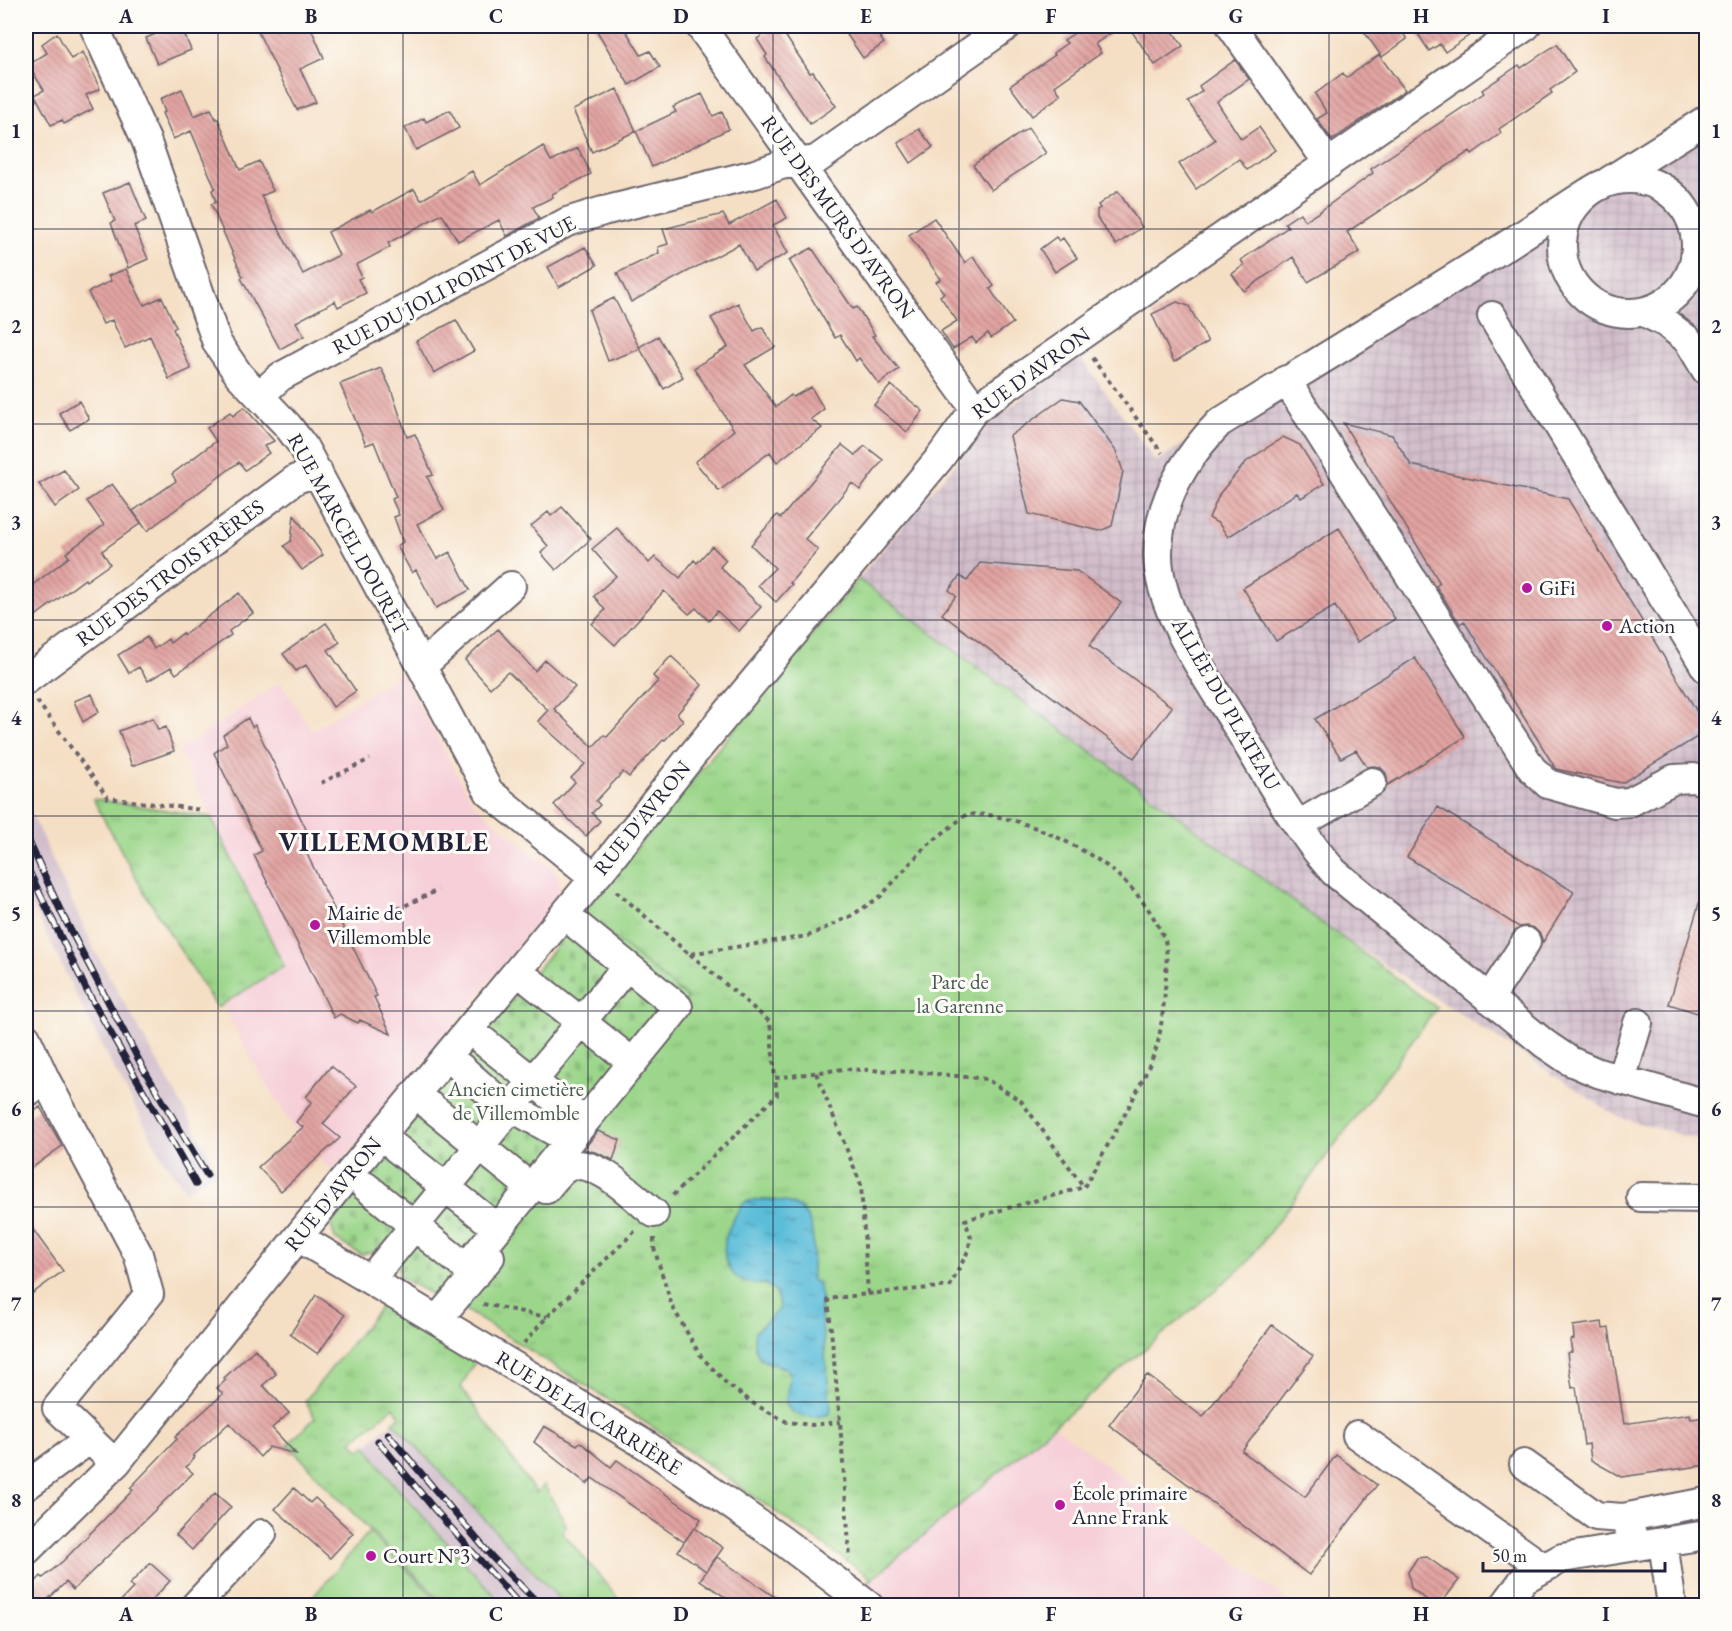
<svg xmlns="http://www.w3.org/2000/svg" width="1732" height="1631" font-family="'EB Garamond',serif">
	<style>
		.built { fill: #f6cfd8 }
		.industrial { fill: url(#industrial-grid) }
		.railway { fill: #d1bdca }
		.green { fill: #9bd68a; stroke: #5e7c62; stroke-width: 1.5 }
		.cemetery { fill: url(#cemetery-stones); stroke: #5e7c62; stroke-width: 1.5 }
		.park { fill: url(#park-tufts); stroke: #5e7c62; stroke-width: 1.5 }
		.water { fill: url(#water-ripples); stroke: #3e708a; stroke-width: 1.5 }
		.building { fill: url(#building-back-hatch) }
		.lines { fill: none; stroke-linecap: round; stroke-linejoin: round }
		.minor-casing { stroke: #6c646b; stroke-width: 32 }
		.path { stroke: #6c646b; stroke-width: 4; stroke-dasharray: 4.5 4.5; stroke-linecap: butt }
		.minor { stroke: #fff; stroke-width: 28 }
		.rail-casing { stroke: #22223b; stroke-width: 7 }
		.rail { stroke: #fdfcf7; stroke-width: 4.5; stroke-dasharray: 14; stroke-linecap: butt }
		.grid { fill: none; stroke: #22223b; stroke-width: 1.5; stroke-opacity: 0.55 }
		.poi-dot { fill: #b5179e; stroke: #fdfcf7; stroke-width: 2 }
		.labels { text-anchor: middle; stroke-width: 6; stroke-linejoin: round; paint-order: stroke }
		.street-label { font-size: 21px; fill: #22223b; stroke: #fdfcf7 }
		.poi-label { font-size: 21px; fill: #22223b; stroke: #fdfcf7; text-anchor: start }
		.park-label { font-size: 21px; fill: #465853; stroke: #fdfcf7 }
		.district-label { font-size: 27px; font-weight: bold; letter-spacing: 1.5px; fill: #22223b; stroke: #fdfcf7 }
		.neatline { fill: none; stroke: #22223b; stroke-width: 2 }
		.grid-label { font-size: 20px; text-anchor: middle; font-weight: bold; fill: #22223b }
	</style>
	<defs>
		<pattern id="industrial-grid" width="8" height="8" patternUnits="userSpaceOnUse" patternTransform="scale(1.5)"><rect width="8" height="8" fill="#d1bdca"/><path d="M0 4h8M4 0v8" fill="none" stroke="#b3a2ae"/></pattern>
		<pattern id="cemetery-stones" width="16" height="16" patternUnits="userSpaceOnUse" patternTransform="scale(1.5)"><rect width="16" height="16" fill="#9bd68a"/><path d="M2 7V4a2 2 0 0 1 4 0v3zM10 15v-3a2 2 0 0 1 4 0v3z" fill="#85b778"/></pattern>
		<pattern id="park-tufts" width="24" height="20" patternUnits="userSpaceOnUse" patternTransform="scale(1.5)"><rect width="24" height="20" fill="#9bd68a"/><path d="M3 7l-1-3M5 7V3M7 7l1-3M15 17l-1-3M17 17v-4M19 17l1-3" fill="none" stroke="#85b778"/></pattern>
		<pattern id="water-ripples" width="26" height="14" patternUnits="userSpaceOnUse" patternTransform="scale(1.5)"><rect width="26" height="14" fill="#5bbdd9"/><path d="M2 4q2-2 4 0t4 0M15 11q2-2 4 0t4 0" fill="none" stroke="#4b99b1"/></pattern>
		<pattern id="building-back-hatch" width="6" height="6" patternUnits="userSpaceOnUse" patternTransform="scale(1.5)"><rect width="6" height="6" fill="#e2a4a2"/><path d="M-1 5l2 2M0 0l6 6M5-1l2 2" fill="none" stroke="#b78585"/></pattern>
	</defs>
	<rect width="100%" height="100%" fill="#fdfcf7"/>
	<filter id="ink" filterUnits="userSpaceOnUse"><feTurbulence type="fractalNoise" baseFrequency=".0167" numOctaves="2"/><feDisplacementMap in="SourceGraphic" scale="12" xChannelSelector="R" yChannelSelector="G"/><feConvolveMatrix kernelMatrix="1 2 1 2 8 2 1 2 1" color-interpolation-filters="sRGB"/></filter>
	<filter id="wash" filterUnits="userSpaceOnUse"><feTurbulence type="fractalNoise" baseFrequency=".008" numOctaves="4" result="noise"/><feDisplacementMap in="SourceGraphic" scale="24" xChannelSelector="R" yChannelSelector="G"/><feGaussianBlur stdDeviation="1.35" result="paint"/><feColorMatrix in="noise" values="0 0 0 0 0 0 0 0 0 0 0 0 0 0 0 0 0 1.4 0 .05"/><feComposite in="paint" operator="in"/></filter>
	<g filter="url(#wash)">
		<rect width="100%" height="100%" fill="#f5dfc4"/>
		<!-- built -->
		<path class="built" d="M401,673L474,804L558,874L561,893L334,1171L307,1149L260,1074L223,1006L284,966L179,751L280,682L312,731Z
			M1054,1426L1293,1605H895L866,1584Z"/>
		<!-- industrial -->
		<path class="industrial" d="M1706,106V1142L1618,1117L1344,938L858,579L993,419L1080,357L1156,462Z"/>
		<!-- railway -->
		<path class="railway" d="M26,802L94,949L205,1146L216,1172L186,1191L164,1160L101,1045L26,893Z
			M393,1422L422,1451L565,1605H503L486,1589L391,1481L366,1445Z"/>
		<!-- green -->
		<path class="green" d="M369,1532L442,1605H306Z"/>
		<!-- cemetery -->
		<path class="cemetery" d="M583,913L688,998L444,1297L434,1296L400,1277L398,1267C387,1260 375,1247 362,1255L335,1239L331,1224Z"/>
		<!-- park -->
		<path class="park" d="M858,579L1437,1008L1246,1264L866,1584L870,1577L659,1431L462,1308L453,1286L688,998L583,913Z
			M93,799L211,817L284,966L217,1008L145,894Z
			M383,1304L476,1360L461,1387L536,1493L544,1485L567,1526L562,1532L624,1605H565L393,1422L400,1416L394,1407L352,1441L359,1450L366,1445L391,1481L503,1605H445L332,1492L288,1444L315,1418L305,1401Z"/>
		<!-- water -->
		<path class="water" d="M752,1200C785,1199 811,1200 813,1241C814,1253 811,1266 812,1279L813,1281L818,1283L822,1302L820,1305L831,1410L828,1415C814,1418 785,1419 786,1397C787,1389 790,1382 790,1374L786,1368C765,1364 750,1357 755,1332L779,1309L777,1294L766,1284C731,1288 716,1259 729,1228C733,1220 738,1211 743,1203Z"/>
		<g id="blocks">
			<!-- building -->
			<path class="building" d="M175,26H181L191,50L157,64L146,38Z
				M272,26H310L324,58L300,69L316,102L297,110L258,32Z
				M594,26H623L641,55L650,51L660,67L629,85Z
				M776,26H779L810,73L813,72L836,106L810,124L765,57L767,55L757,39Z
				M841,26H872L884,43L863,58Z
				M1085,26H1121L1095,44L1101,53L1055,86L1061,95L1032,116L1010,86L1055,55L1053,53L1067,43L1064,40Z
				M1128,26H1169L1183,46L1155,65Z
				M1360,26H1398L1407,39L1382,57Z
				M1413,26H1483L1445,52L1440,44L1429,51Z
				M57,33L71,59L83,52L100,89L86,95L93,109L64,124L62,120L51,125L35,95L44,90L28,65L47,53L42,44Z
				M1557,44L1575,72L1550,90L1552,93L1499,129L1501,133L1472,154L1470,151L1347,232L1360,252L1308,282L1293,257L1244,291L1232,274L1244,265L1241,260L1288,227L1285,223L1300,213L1305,221L1319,212L1373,173L1371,169L1484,93L1482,90L1519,65L1521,68Z
				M1379,55L1405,90L1332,140L1317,119L1327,113L1315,94L1343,73L1346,78Z
				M1235,60L1249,79L1217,102L1241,139L1259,127L1275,150L1247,170L1239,159L1196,189L1179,164L1215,140L1188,102L1202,91L1199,86Z
				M182,89L194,116L211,109L216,119H218L240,170L259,161L273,191L261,196L303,274L339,255L328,232L370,210L372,212L414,189L421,200L472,171L480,185L543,146L551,161L578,148L591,174L552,194L553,197L533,207L539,218L507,236L499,220L458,241L442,214L388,243L390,247L356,265L362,277L358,279L366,293L338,307L335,301L296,322L304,336L280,349L241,278L243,277L211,204L216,202L212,190L215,188L191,131L173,139L162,113L165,112L160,99Z
				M617,89L636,131L676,112L673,107L702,94L713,116L722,112L729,129L652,167L636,131L592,152L573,110Z
				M450,110L459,128L416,150L405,128L424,118L426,122Z
				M1028,128L1046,153L991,190L973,165Z
				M919,129L933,147L911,163L898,143Z
				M130,182L146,221L134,226L148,259L128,268L111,223L115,221L103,193Z
				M1118,191L1142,227L1116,245L1097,218V210L1100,208L1098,205Z
				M777,199L787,218L773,225L788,253L754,271L739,244L631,302L617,273L659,253L658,247L668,244L663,229L723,214L729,225Z
				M934,218L965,263L973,256L994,286L990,289L1013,323L991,338L988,333L976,343L972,337L953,349L941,331L957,321L940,296L944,293L936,282L941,279L909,235Z
				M1056,237L1059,241L1063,238L1077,258L1055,272L1040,249Z
				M585,247L597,265L559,287L548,267Z
				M812,248L853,309L857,307L875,335L872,336L899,369L879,384L859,358L856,361L840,335L835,338L789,260Z
				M126,269L144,305L162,297L176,327L173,329L191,369L169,379L150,336L125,348L112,320L103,324L88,292L111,281L108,276Z
				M614,298L640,349L608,361L589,310Z
				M1177,302L1189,306L1208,342L1174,362L1152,314Z
				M738,303L754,331L762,327L775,347L745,365L776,407L791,395L793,397L811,387L824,409L811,419L822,428L777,462L770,452L719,491L695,462L734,430L694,368L728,347L711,318Z
				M456,320L474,351L434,373L416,341Z
				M658,336L683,377L664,389L639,347Z
				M381,368L391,389L407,437L415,434L433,475L427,477L444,510L417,524L437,559L450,552L470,590L436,608L416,570L412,573L397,546L403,542L394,517L399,515L392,499L396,497L374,442L366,445L340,384Z
				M891,385L923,411L907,432L874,405Z
				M1063,398L1079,401L1116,451L1123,471L1112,526L1100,531L1029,514L1010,436Z
				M79,401L89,419L70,430L59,413Z
				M244,407L274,441L264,446L269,453L245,470L239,462L147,531L133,511L176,481L172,474L216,441L207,428L230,412L233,416Z
				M1343,423L1392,435L1411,465L1568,499L1707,728V731L1622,783L1556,769L1464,621L1460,624L1436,586L1440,583Z
				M1283,437L1300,445L1324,484L1301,498L1297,493L1228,537L1219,524L1209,518L1220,493L1246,462Z
				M842,445L855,455L865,446L883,460L860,490L852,483L805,539L818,550L790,583L792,584L776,602L758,585L775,568L751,545L777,515L781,518Z
				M64,470L79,490L55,507L39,484Z
				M112,484L141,523L102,551L110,564L86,581L85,579L26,623V590L69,557L66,553L104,525L87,501Z
				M562,507L591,539L556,570L541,553L548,546L531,526L548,512L551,516Z
				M294,515L323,555L302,570L284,546L291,541Z
				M617,528L649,563L655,557L680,578L694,560L697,563L712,546L726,560L720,567L761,607L739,631L717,611L709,621L696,608L689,614L664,591L615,645L592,624L605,610L594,596L616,576L592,549Z
				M1339,528L1395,619L1357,642L1335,606L1276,641L1243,588Z
				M980,563L1077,571L1121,603L1089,646L1172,707L1134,758L942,614L956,596L949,590L960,576L967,581Z
				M239,593L253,613L229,631L231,635L176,674L171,667L148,681L139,667L129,673L118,655L147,637L154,649L168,639L170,643L183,633L184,635Z
				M326,623L340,642L328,650L356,691L333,707L306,665L296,671L283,654Z
				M498,629L535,671L545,660L575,687L554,709L593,747L604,735L607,737L658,681L653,676L671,656L702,685L677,714L683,720L665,740L664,739L629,777L623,772L596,801L600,805L592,813L600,821L586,836L554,805L575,782L571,778L585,764L538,721L548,710L508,672L490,688L465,660Z
				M1415,658L1465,737L1388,785L1386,773L1380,767L1373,766L1367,767L1356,750L1341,758L1315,719Z
				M92,694L99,712L83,722L74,701Z
				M153,718L158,730L166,727L174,751L132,766L119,731Z
				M248,718L252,727L255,725L306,829L297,834L377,996L374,997L391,1034L360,1020L358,1023L340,1014L334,1018L254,855L262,851L214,753L227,744L223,735Z
				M1438,807L1574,892L1543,942L1540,934L1534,928L1526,926L1519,927L1407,857Z
				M1701,897H1707V1016L1669,1004Z
				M331,1066L356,1086L323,1124L340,1138L281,1191L258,1167L303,1127L296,1122L312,1102L306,1097Z
				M40,1107L62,1146L26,1172V1118Z
				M598,1131L620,1140L613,1160L598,1153L584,1149Z
				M26,1220L63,1271L26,1298Z
				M316,1295L345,1315L318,1354L290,1334Z
				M1602,1322L1603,1329L1609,1328L1624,1424L1690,1414L1691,1419L1707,1417V1465L1621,1477L1591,1460L1589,1444L1584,1445L1576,1387L1572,1388L1567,1353L1572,1352L1570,1340L1574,1339L1573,1326Z
				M1272,1325L1313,1356L1242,1451L1305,1497L1336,1455L1377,1485L1309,1575L1109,1425L1147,1375L1203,1417Z
				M255,1349L276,1374L263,1385L289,1413L272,1428L296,1454L269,1447L260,1457L229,1423L193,1456L195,1457L186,1467L193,1473L73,1590L66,1582L42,1605H33L26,1597V1592L41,1576L43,1578L63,1561L133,1490L130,1488L177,1439L175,1437L223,1394L217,1388L226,1380L224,1378Z
				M544,1426L577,1445L580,1442L611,1467L617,1460L701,1519L695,1528L723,1548L706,1571L678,1551L694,1528L684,1542L592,1478L587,1484L534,1442Z
				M294,1488L310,1503L315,1498L353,1533L330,1558L275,1509Z
				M215,1493L231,1507L192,1550L176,1535Z
				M717,1557L786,1605H737L700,1580Z
				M1427,1557L1459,1580L1440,1605H1434L1411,1588L1408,1572L1417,1558Z
				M150,1563L170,1581L147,1605H117L133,1588L129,1585Z"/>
		</g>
	</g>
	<g filter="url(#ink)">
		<use href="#blocks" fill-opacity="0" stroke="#6c646b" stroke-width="1.5"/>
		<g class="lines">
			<!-- minor casing -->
			<g class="minor-casing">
				<path id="minor" d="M94,26L146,140L217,343L239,375L287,425L303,446L489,792L594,877
					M700,26L975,409
					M1231,26L1329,164
					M1562 246a67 67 0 1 1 134 0a67 67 0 1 1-134 0Z
					M1609,181L1706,120
					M1589,192L1501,249L1219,423C1184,459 1157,504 1158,556C1159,613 1209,680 1238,728C1268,778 1296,829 1334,872L1545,1044L1570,1061L1598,1073L1706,1104
					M1644,312L1666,323L1688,340L1706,370
					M1492,316L1706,668
					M1286,380L1532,769L1548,784L1615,803L1630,802L1674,779L1694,778L1706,782
					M259,396L280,377L567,222L603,211L755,174L781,165L816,160L1007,26
					M422,666L511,586
					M26,680L296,479L318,472
					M1298,825L1372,782
					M531,982L632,1062
					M1489,999L1526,942
					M26,1038L45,1079
					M483,1041L584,1122
					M460,1067L495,1098L570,1140
					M1621,1080L1638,1023
					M26,1093L45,1079L138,1254L149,1294L57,1408L105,1454L117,1462
					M430,1106L530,1187
					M396,1148L497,1228
					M365,1186L464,1266L468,1265L678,1007L578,926
					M546,1189C552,1182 561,1169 570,1166C597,1158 633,1197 654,1213
					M1641,1197L1706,1198
					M298,1237L646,1445L780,1539L869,1606
					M370,1280L627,966
					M437,1320L490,1257
					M1357,1435L1544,1568
					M1524,1464L1596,1516L1623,1518L1638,1546
					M26,1486L90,1439
					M1623,1518L1706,1502
					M1663,1542L1672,1606
					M26,1551L117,1462L339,1186L607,863L689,759L939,459L975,409L1526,26
					M195,1606L262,1534
					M1504,1606L1524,1579L1562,1558L1706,1535"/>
			</g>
			<!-- path -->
			<path class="path" d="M1092,358L1162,453
				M37,701L108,798L202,810
				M321,783L370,759
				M616,891L689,954L808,936L851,916L881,896L924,848L967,814C978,815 989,814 999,817C1033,824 1066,840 1095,858C1125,877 1152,907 1165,941C1170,954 1162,1034 1156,1049C1137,1097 1109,1142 1084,1187L1021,1101L986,1079L918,1072L844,1069L775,1078L777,1095L671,1197
				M389,913L438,890
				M690,954L770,1022L775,1078
				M816,1073L861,1185L868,1294L828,1299L840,1422L850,1559
				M654,1238V1248L672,1306L700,1355L726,1383L754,1404L787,1422L812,1425L840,1422
				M868,1294L950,1286L968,1251L971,1238L965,1220L1084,1187
				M483,1304L547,1317
				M524,1343L547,1317L635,1231"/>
			<!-- minor -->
			<use href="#minor" class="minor"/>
			<!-- rail casing -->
			<g class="rail-casing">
				<path id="rail" d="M26,835L62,914L143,1068L207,1175
					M26,865L86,989L196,1184
					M388,1434L492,1557L541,1606
					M378,1441L435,1510L521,1606"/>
			</g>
			<!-- rail -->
			<use href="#rail" class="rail"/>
		</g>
	</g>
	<!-- grid -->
	<path class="grid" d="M218,26V1606M403,26V1606M588,26V1606M773,26V1606M959,26V1606M1144,26V1606M1329,26V1606M1514,26V1606M26,229H1706M26,424H1706M26,620H1706M26,816H1706M26,1011H1706M26,1207H1706M26,1402H1706"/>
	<!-- markers -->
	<g class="poi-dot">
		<circle cx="1527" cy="588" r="6"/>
		<circle cx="1607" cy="626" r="6"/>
		<circle cx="315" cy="925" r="6"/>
		<circle cx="1060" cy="1505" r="6"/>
		<circle cx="371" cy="1556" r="6"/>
	</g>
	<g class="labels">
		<!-- street labels -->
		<g class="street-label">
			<text transform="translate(838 217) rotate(54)" y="7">RUE DES MURS D'AVRON</text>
			<text transform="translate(454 285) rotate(-28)" y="7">RUE DU JOLI POINT DE VUE</text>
			<text transform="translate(1031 373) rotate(-36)" y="7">RUE D'AVRON</text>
			<text transform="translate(348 534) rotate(61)" y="7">RUE MARCEL DOURET</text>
			<text transform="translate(170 573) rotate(-37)" y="7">RUE DES TROIS FRÈRES</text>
			<text transform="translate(1226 704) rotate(60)" y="7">ALLÉE DU PLATEAU</text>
			<text transform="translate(642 818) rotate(-51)" y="7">RUE D'AVRON</text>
			<text transform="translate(333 1194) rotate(-51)" y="7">RUE D'AVRON</text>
			<text transform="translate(589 1413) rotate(32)" y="7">RUE DE LA CARRIÈRE</text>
		</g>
		<!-- poi labels -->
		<g class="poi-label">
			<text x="1539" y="595">GiFi</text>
			<text x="1619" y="633">Action</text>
			<text x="327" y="920">Mairie de<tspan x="327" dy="24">Villemomble</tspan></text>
			<text x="1072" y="1500">École primaire<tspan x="1072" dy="24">Anne Frank</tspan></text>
			<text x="383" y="1563">Court N°3</text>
		</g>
		<!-- park labels -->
		<g class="park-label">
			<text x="960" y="989">Parc de<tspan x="960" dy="24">la Garenne</tspan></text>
			<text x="516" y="1096">Ancien cimetière<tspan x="516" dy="24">de Villemomble</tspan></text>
		</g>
		<!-- district labels -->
		<g class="district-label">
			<text x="384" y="851">VILLEMOMBLE</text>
		</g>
	</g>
	<!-- margin -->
	<rect width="1732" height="1631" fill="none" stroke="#fdfcf7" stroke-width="66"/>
	<!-- scale -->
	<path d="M1483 1562v9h182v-9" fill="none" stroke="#22223b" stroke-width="3"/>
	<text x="1492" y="1562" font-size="18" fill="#22223b" stroke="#fdfcf7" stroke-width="4.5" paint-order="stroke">50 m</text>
	<rect x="33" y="33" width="1666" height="1565" class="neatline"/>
	<g class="grid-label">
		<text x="126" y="23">A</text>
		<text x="311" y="23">B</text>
		<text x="496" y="23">C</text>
		<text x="681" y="23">D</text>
		<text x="866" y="23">E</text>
		<text x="1051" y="23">F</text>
		<text x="1236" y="23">G</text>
		<text x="1421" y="23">H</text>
		<text x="1606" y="23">I</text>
		<text x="16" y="138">1</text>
		<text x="1716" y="138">1</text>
		<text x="16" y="333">2</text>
		<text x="1716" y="333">2</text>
		<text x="16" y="529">3</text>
		<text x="1716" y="529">3</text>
		<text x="16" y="725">4</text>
		<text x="1716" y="725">4</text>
		<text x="16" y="920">5</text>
		<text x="1716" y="920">5</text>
		<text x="16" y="1116">6</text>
		<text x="1716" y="1116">6</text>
		<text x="16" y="1311">7</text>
		<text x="1716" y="1311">7</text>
		<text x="16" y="1507">8</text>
		<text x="1716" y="1507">8</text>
		<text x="126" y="1621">A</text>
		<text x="311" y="1621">B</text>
		<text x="496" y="1621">C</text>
		<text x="681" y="1621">D</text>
		<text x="866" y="1621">E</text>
		<text x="1051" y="1621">F</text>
		<text x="1236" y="1621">G</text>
		<text x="1421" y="1621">H</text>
		<text x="1606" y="1621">I</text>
	</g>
</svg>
